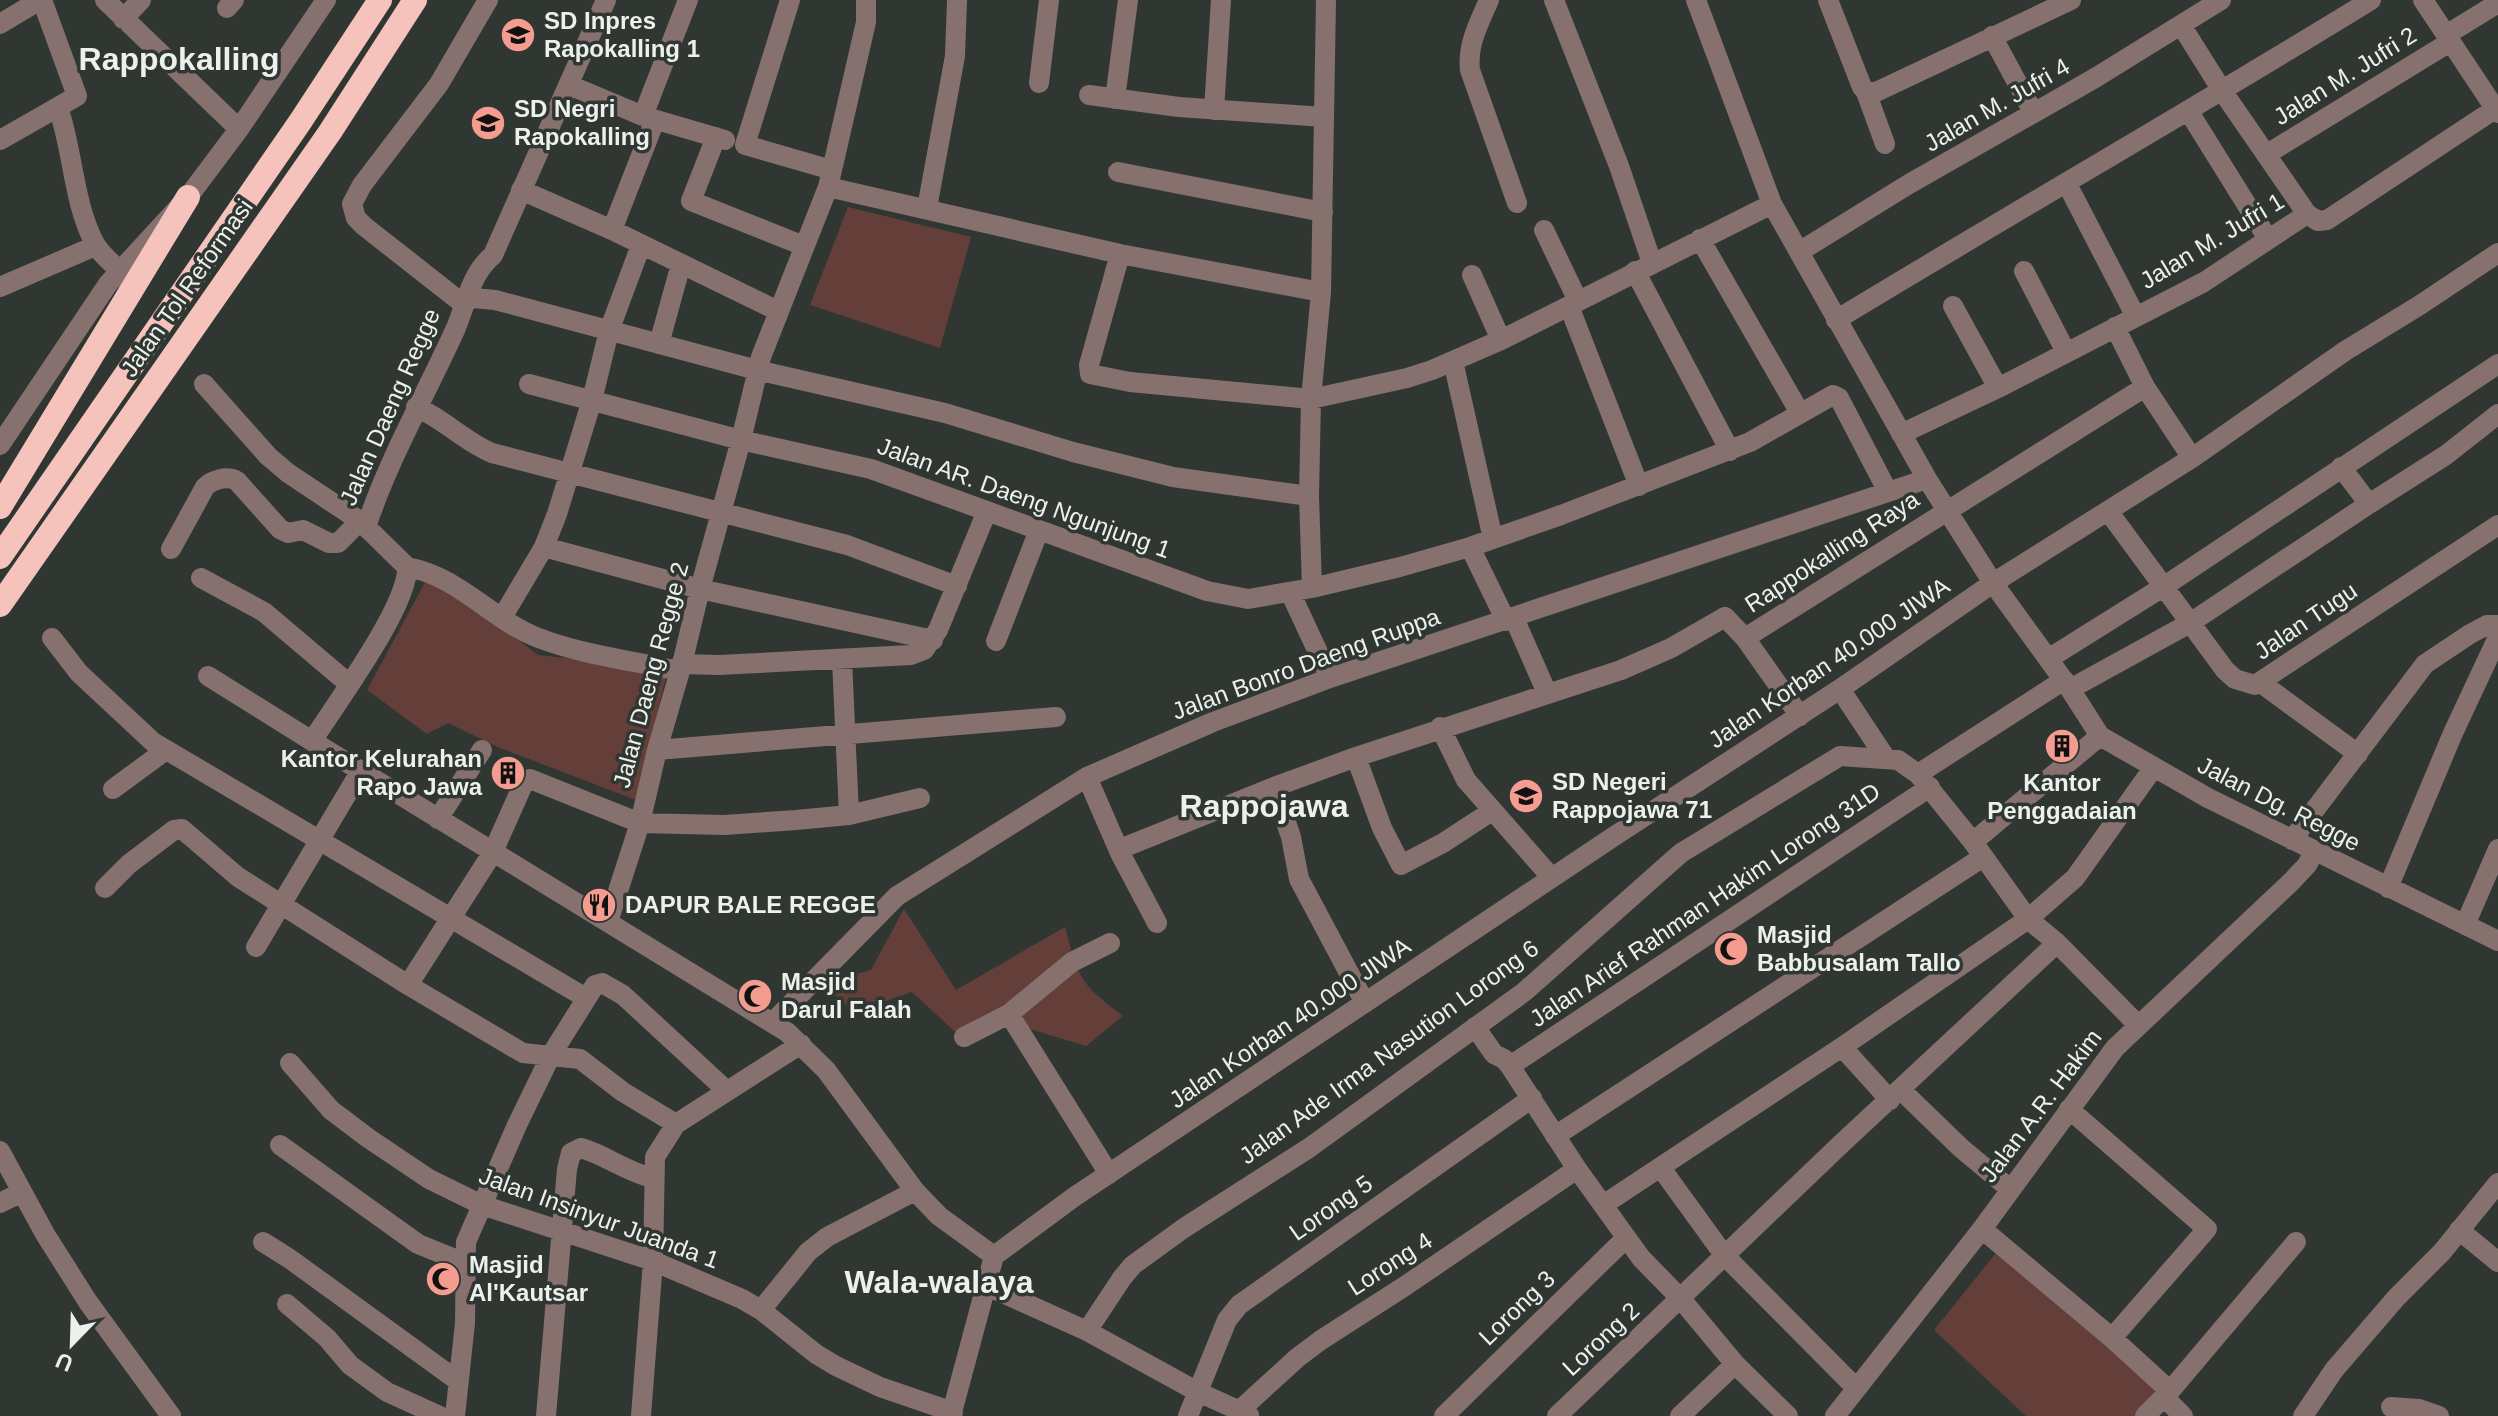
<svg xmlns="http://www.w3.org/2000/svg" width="2498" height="1416" font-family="Arial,sans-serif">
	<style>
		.green { fill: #643f3a }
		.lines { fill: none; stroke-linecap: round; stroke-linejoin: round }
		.minor { stroke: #86716e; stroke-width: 20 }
		.highway { stroke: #f5c3bb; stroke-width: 24 }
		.labels { text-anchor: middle; stroke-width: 7; stroke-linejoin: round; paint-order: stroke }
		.poi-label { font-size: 24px; font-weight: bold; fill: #ecf1ed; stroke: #303732; text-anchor: start }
		.street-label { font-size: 24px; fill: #ecf1ed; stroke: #303732 }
		.district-label { font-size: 32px; font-weight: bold; fill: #ecf1ed; stroke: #303732 }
	</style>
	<rect width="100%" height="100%" fill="#303732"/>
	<!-- green -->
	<path class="green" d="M848,207L971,237L940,348L810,305Z
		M430,573L538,655L668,669L636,800L500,748L448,723L427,734L367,690Z
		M904,909L956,990L1065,927C1079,980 1080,983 1123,1016L1086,1046L997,1019L963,1039L912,992L855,1012L821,984L871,970Z
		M2000,1248L2174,1399L2157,1416H2026L1934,1330Z"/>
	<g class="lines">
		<!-- minor -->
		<path class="minor" d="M42,0L77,96L58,107C73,150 73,201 94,242C99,253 111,262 119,270
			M105,0L239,129
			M1489,0C1479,23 1467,45 1470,70L1517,203
			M1554,0L1619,166L1652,263
			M1696,0L1772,204L1927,479L1993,583L2070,689L2100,736L2208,798L2498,941
			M1828,0L1862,87L1866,92H1876L2071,0
			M2423,0L2498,113
			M227,8L234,0
			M123,19L141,0
			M0,24L40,0
			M2181,25L2223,92L2307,214
			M2446,35L2498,3
			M1992,36L2033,112
			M1039,83L1049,0
			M569,85L643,116L725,140
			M1866,92L1885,144
			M1089,95L1179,107L1324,117
			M1115,99L1128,0
			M1214,110L1221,0
			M2189,112L2268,239
			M643,116L688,0
			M716,137L691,201L804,246
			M0,140L58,107
			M2267,154L2450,42
			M832,170L866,22V0
			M1118,172L1323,212
			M2067,184L2136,317
			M828,187L1120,254L1321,292
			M521,190L612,230L778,311
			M927,208L955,56L957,0
			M612,230L655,120
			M1544,230L1578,301
			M1700,239L1800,413
			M1799,252L1909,184L2095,78L2221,0
			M1120,254L1089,365L1090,374L1130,382L1311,399L1407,378L1432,370L1501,340L1772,204
			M1635,271L1730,451
			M2024,271L2066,352
			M1472,275L1501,340
			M0,287L95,246
			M462,303L474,298L495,300L757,370L945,413L1073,452L1173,477L1309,496
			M462,303L364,226L356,218L352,204L362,185L439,84L488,0
			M1569,306L1639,486
			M1953,306L1998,388
			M1836,320C2014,212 2194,109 2371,0
			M2115,327L2145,387L2192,458
			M659,344L681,264
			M1453,361L1493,539
			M204,384L268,456L288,473L360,521L407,567C409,605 335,705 312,741L787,1032L826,1070L915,1191L939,1216L994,1256
			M529,384L741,440L761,357L828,187L832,170L745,145L790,0
			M416,407C444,419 465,442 492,453L847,545L957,586
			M1901,434L1998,388L2204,282L2307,214L2318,221L2327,220L2495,109
			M0,445L108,284L188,197L239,129L326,0
			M2369,504L2446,455L2498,414
			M2108,511L2225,670L2235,679L2255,685L2498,525
			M366,527C389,458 425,396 455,330C467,303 469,276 493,255L606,0
			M544,547L700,589L933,640
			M1470,547L1506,621
			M171,549L205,487C212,480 227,475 237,481L280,529L288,533L303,530L329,543H338L360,521
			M407,567C458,576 490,618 536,637C579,654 629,660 674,670L682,664L719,665L911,655L924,650L938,630L987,511
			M201,578L264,612L349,684
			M1312,588L1309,496L1311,399L1321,292L1326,0
			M1290,592L1330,678
			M503,616L544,547L557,514L592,400L609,331L641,245
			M1514,618L1547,693
			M52,638L79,673L153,742L586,998
			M1745,638L2145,387
			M996,641L1039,530
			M842,659L849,815
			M2048,659L2163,587L2498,364
			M208,676L312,741
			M2261,683L2358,754
			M1840,689L1885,757
			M2070,689L2190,623L2369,504L2341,467
			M1440,727L1466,780L1552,878
			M657,750L1056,717
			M1356,757L1382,828L1401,865L1443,843L1492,811
			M1918,774L2064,680
			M1087,777L1120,853L1157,923
			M1274,787L1291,837L1299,879L1365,1003
			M113,789L166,750
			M438,819L482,750
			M2292,840L2425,664L2470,634L2487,625H2498
			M1973,842L2100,736
			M1120,849L1274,787L1356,757L1621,670L1671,648L1725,617L1745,638L1800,716
			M105,888L129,864L174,830L182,829L238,877L408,985L523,1053L580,1059L623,1092L676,1124
			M2388,888L2453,733L2498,637
			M608,922L640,823L657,750L682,664L700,589L741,440L871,469L1207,591L1248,599L1312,588L1400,567L1470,547L1561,515L1750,442L1833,395L1839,398L1888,492
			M2465,925L2498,849
			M256,947L360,772
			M408,985L493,852L525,780L530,779L640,823L724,825L796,820L849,815L920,798
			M1009,1014L1072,962L1110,943
			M773,1022L897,896L1087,777L1213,722L1330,678L1927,479
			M1475,1027L1494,1054L1504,1059L1510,1066L1577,1169L1641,1258L1681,1299L1735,1364L1788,1416
			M964,1037L1009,1014L1109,1174
			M1842,1047L1890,1100
			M290,1063L331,1110L368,1138L429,1179L482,1205L653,1261L742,1299L761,1310L816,1354L836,1366L880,1387L953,1412
			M1510,1066L1930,787
			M1901,1090L1961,1148L2010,1189
			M2069,1109L2207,1229L2112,1338
			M1555,1136L1983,857
			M280,1145L418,1244L465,1263
			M0,1151L45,1234L88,1302L171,1416
			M1661,1168L1724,1255L1856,1388
			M0,1203L22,1192
			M1603,1205L1842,1047L2028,919L2075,878L2154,767
			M1982,1229L2112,1338L2170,1391
			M2459,1230L2498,1262
			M263,1242L290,1259L458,1381
			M994,1256L1074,1197L1613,837L1840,689L1993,583L2192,458L2345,351L2420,305L2498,253
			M987,1286L1087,1331L1198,1392L1249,1415
			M287,1304L327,1338L350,1365L387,1392L440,1416
			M761,1310L808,1252L827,1237L915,1191
			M1087,1331L1122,1278L1133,1265L1184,1228L1309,1148L1524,992L1681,853L1840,756L1898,760L1918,774L1973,842L2028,919L2057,943L2138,1025
			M2164,1397L2183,1416
			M2391,1407L2419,1409L2439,1416
			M1239,1411L1297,1358L1321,1340L1405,1286L1577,1169
			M455,1416L465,1323L466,1242L517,1125L551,1055L595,985L602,983L623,995L727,1091
			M546,1416L567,1169L571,1153L581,1148C606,1155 626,1172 653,1178
			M641,1416L653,1261L655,1157L676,1124L801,1044
			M951,1416L994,1256
			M1188,1416L1227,1320L1239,1305L1532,1098
			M1444,1416L1626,1238
			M1557,1416L1840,1145L2057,943
			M1680,1416L1735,1364
			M1835,1416L1982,1229L2115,1048L2292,881L2307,865L2314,852
			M2145,1416L2170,1391L2296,1242
			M2303,1416L2334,1370L2396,1298L2442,1252L2498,1183"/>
		<!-- highway -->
		<path class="highway" d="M0,507L188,197
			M0,557L300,122L380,0
			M0,605L330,132L415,0"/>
	</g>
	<!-- icons -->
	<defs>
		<g id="school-disc" transform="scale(1.8)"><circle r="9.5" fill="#f59c90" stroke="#303732"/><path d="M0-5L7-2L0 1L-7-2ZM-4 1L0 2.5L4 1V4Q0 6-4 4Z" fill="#111"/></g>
		<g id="building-disc" transform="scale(1.8)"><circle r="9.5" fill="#f59c90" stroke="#303732"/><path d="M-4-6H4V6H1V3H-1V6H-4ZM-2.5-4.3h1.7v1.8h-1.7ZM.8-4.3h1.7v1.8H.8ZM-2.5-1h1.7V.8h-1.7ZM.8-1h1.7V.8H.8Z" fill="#111"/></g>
		<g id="restaurant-disc" transform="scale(1.8)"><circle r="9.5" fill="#f59c90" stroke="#303732"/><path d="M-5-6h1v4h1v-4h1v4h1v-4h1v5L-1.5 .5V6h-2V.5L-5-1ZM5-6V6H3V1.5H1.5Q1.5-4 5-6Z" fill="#111"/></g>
		<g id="mosque-disc" transform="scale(1.8)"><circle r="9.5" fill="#f59c90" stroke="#303732"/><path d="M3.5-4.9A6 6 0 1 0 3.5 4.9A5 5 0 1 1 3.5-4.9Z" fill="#111"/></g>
	</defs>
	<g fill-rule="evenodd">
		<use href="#school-disc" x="518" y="35"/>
		<use href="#school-disc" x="488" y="123"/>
		<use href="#building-disc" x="2062" y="746"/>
		<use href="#building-disc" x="508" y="773"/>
		<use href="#school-disc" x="1526" y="796"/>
		<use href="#restaurant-disc" x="599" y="905"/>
		<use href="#mosque-disc" x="1731" y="949"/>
		<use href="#mosque-disc" x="755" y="996"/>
		<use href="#mosque-disc" x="443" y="1279"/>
	</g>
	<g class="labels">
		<!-- poi labels -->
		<g class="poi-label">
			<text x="544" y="29">SD Inpres<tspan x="544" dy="28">Rapokalling 1</tspan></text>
			<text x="514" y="117">SD Negri<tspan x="514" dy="28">Rapokalling</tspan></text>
			<text x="482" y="767" text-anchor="end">Kantor Kelurahan<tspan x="482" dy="28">Rapo Jawa</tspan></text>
			<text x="1552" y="790">SD Negeri<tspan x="1552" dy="28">Rappojawa 71</tspan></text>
			<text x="2062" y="791" text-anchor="middle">Kantor<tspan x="2062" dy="28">Penggadaian</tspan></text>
			<text x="625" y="913">DAPUR BALE REGGE</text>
			<text x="1757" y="943">Masjid<tspan x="1757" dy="28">Babbusalam Tallo</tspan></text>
			<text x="781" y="990">Masjid<tspan x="781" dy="28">Darul Falah</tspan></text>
			<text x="469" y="1273">Masjid<tspan x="469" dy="28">Al'Kautsar</tspan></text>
		</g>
		<!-- street labels -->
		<g class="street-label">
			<text transform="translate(2345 76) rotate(-32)" y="8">Jalan M. Jufri 2</text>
			<text transform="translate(1997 105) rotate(-30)" y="8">Jalan M. Jufri 4</text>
			<text transform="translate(2212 241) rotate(-31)" y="8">Jalan M. Jufri 1</text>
			<text transform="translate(187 288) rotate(-55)" y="8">Jalan Tol Reformasi</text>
			<text transform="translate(390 407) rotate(-66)" y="8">Jalan Daeng Regge</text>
			<text transform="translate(1024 498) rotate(20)" y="8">Jalan AR. Daeng Ngunjung 1</text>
			<text transform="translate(1832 552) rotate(-33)" y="8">Rappokalling Raya</text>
			<text transform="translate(2306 621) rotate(-34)" y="8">Jalan Tugu</text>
			<text transform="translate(1829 663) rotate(-34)" y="8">Jalan Korban 40.000 JIWA</text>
			<text transform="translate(1306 664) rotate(-20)" y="8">Jalan Bonro Daeng Ruppa</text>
			<text transform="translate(651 675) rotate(-75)" y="8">Jalan Daeng Regge 2</text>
			<text transform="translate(2279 804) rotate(27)" y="8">Jalan Dg. Regge</text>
			<text transform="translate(1705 905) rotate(-34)" y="8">Jalan Arief Rahman Hakim Lorong 31D</text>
			<text transform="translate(1290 1023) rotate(-34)" y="8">Jalan Korban 40.000 JIWA</text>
			<text transform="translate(1389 1052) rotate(-36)" y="8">Jalan Ade Irma Nasution Lorong 6</text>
			<text transform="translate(2041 1106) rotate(-53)" y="8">Jalan A.R. Hakim</text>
			<text transform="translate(1331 1208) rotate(-35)" y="8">Lorong 5</text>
			<text transform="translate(599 1218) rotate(20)" y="8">Jalan Insinyur Juanda 1</text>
			<text transform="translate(1390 1264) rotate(-33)" y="8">Lorong 4</text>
			<text transform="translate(1517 1308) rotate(-44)" y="8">Lorong 3</text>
			<text transform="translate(1601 1339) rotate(-43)" y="8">Lorong 2</text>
		</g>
		<!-- district labels -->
		<g class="district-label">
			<text x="179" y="70">Rappokalling</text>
			<text x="1264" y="817">Rappojawa</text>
			<text x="939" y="1293">Wala-walaya</text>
		</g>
	</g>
	<!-- north arrow -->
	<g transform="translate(72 1344) rotate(203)" stroke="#303732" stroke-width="6" paint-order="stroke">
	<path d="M0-6L14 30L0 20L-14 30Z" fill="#ecf1ed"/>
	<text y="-12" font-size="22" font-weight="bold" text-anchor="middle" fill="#ecf1ed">U</text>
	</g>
</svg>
